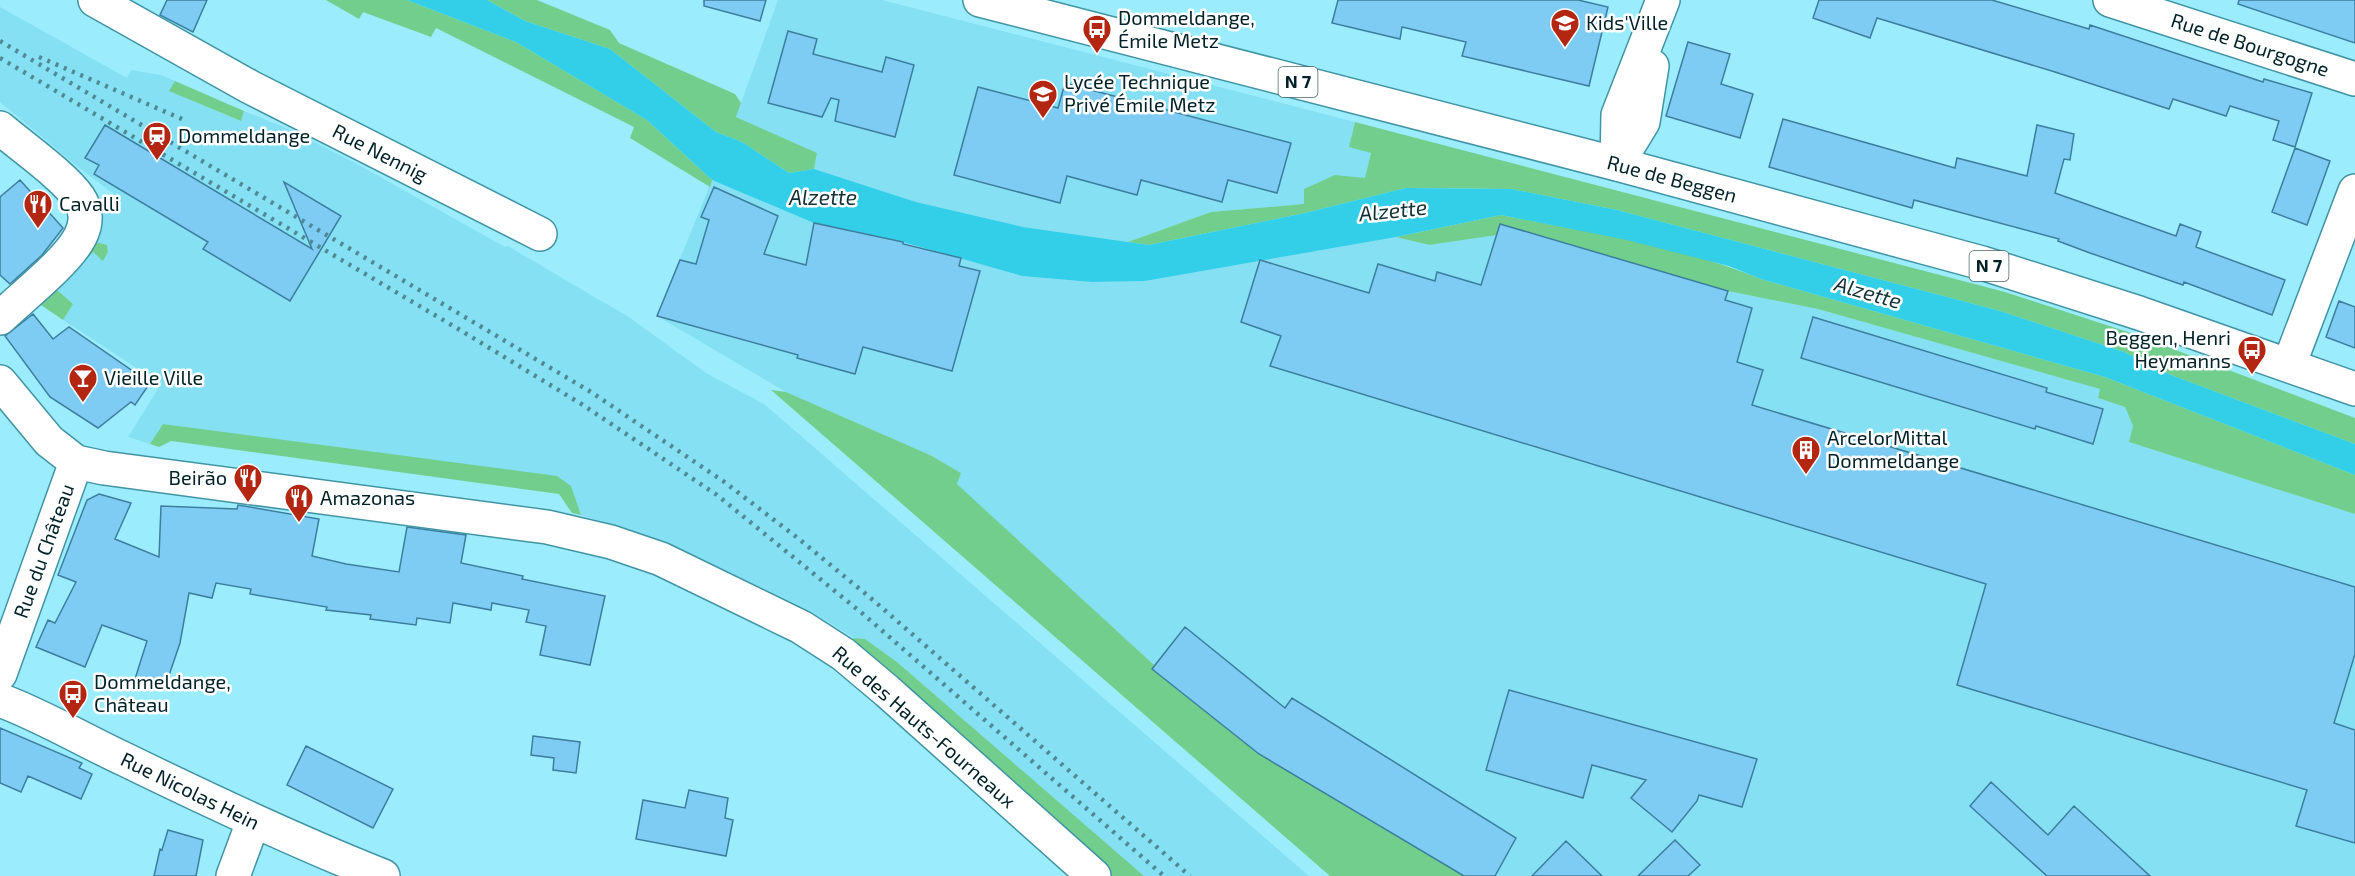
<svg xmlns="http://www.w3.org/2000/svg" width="2355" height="876" font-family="'Exo 2',sans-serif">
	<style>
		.built { fill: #84e0f2 }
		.green { fill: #72ce8c }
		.water { fill: #33cee7 }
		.building { fill: #7eccf3; stroke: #3c7e9e; stroke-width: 1.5 }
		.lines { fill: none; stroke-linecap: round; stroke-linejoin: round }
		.minor-casing { stroke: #4194a4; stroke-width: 36 }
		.major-casing { stroke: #4194a4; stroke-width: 36 }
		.minor { stroke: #fff; stroke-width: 33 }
		.major { stroke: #fff; stroke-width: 33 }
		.rail { stroke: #4f8995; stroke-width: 4.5; stroke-dasharray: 3 6; stroke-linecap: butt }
		.labels { text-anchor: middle; stroke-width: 5; stroke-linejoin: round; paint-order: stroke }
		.shield { fill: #fff; stroke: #4c6468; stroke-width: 1.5 }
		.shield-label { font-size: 18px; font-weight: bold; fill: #002127 }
		.poi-label { font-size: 20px; fill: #002127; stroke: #fff; text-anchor: start }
		.street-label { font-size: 20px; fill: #002127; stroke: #fff }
		.water-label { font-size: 21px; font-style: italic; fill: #123136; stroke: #fff }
	</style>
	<rect width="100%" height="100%" fill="#9bedfd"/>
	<!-- built -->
	<path class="built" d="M778,0H882L1355,122L1349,147L1371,152L1365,179L1304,204L1211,212L1128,242L1023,227L916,202L814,169L817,153L736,117Z
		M0,7L127,78L131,70L161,75L175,81L170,91L240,121L244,111L293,131L357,164L505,247L508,246L596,298L626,315L706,373L764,404L1309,876H1144L897,662L865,639L854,638L811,611L667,543L581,515L571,486L164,424L150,444L128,437L161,384L63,320L73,304L56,290L93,251L103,260L108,252L107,245L96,242L105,208L114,194L78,167L0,102Z
		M712,180L814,223L903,242L1022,276L1092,282L1145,281L1396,237L1429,245L1497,235L1500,224L1728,291L1818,309L2100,389L2098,398L2125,407L2133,426L2129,442L2355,514V876H1464L1259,754L1152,669L1154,665L957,484L961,473L930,455L786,392L657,316Z"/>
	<!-- green -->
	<path class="green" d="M326,0H407L516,42L647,120L712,180L710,187L630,138L634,127L436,28L431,37L363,12L359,19Z
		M487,0H537L610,30L619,43L735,94L741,103L736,117L817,153L814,169L789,173L742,142L716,132L610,49L525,21Z
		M175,81L244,111L241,121L169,91Z
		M1355,122L2005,292L2131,333L2355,418V444L2171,375L2124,352L2000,311L1617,210L1511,189L1406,188L1305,213L1149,245L1128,242L1211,212L1304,204V189L1335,175L1365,178L1371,153L1349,147Z
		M1501,215C1588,232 1679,245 1761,279L2105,377L2355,475V514L2129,442L2133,426L2125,407L2098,398L2100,389L1818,309L1728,291L1500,224L1497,235L1429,245L1396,237Z
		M96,242L107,245L108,252L103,261L93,252L57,290L73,304L63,320L35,301Z
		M771,390L786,392L930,455L961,473L957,484L1154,665L1152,669L1259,754L1464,876H1330Z
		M163,424L557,476L571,486L581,515L572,513L559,494L171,441L159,447L150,444Z
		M854,638L865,639L897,662L1144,876H1094L843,654Z"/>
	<!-- water -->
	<path class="water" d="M407,0H487L525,21L610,49L716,132L742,142L789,173L814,169L916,202L1023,227L1149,245L1305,213L1406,188L1511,189L1617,210L2000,311L2124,352L2171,375L2355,444V475L2105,377L1761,279L1729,266L1627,240L1501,215L1396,237L1145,281L1092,282L1022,276L903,242L814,223L712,180L647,120L516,42Z"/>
	<!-- building -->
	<path class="building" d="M167,0H207L193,32L160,15Z
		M704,0H766L760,21L704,6Z
		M1338,0H1578L1608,7L1589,86L1462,56L1466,42L1402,27L1400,39L1332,23Z
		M1819,0H1992L2089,29L2090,25L2263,82L2264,79L2312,93L2295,147L2273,140L2279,121L2230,106L2226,116L2173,99L2169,109L2055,72L1877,18L1870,38L1813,18Z
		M2239,0H2355V43L2238,4Z
		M788,31L817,39L813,54L882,72L886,57L914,65L895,137L835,121L839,100L831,98L822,117L768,103Z
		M1688,42L1730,54L1721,84L1753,94L1740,138L1666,116Z
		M1065,83L1291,143L1277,193L1228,180L1222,202L1141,180L1137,195L1067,176L1060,203L954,175L978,87L1058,108Z
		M1783,119L1955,168L1957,158L2027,176L2037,125L2074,134L2070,160L2064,159L2055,193L2176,236L2180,224L2201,232L2196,247L2285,280L2272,315L2184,282L2183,285L2090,253L2058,241L2059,239L1914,200L1912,208L1769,167Z
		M105,125L312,249L284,182L341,216L290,301L203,249L208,242L94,174L99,165L85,158Z
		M2295,148L2330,161L2307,225L2272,212Z
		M20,180L63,228L42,255L10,284L0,275V197Z
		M714,187L778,216L764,254L806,265L814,223L903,242V244L961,258L959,266L980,271L952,371L863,347L855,374L797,358L798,355L657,316L680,260L696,264L709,220L701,217Z
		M1500,224L1728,291L1725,300L1752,308L1737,362L1763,370L1752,405L2355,587V654L2334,723L2355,730V843L2296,826L2307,790L1957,685L1986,584L1270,366L1281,336L1241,322L1260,260L1369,293L1378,264L1435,281L1437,272L1481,285Z
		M2339,301L2355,307V348L2326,337Z
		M33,314L53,339L69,327L150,383L135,405L131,402L98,428L50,397L5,336Z
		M1813,317L2047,388L2046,392L2103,409L2093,444L2036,426L2035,429L1801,358Z
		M99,494L131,503L115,539L159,557L161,506L237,509L238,505L319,519L312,556L346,564L399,572L407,527L466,535L461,563L523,576L522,579L605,596L590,665L540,655L546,626L526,622L529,610L492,603L491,610L453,603L450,623L417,618L416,625L370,619L371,615L326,610L327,607L250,594L251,589L216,583L212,598L189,593L180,643L164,690L135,679L147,641L102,625L85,667L36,647L48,620L55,623L76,582L58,575L87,500Z
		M1185,627L1285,708L1292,698L1516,838L1495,876H1464L1259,754L1152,669Z
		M1509,690L1757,759L1742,807L1699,795L1697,801L1672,832L1631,798L1646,780L1592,765L1583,798L1486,770Z
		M0,728L82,763L79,768L92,774L81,799L28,776L21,792L0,783Z
		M533,736L580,742L576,773L553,770L554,758L531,755Z
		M306,746L393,789L373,828L287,785Z
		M1991,782L2048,835L2074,806L2150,876H2047L1970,806Z
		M689,790L728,798L725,818L733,820L726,856L636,839L643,800L685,808Z
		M168,830L203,840L196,876H154L160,849L162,850Z
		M1675,840L1700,865L1688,876H1638Z
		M1566,841L1602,876H1532Z"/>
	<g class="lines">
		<!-- minor casing -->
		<g class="minor-casing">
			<path id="minor" d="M95,0L250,87L540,234
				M2110,0L2355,79
				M0,128C21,146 64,176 79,198C87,210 87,224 80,237C67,262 22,297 0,318
				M1618,163L1643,122L1652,66
				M1617,164L1618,115L1663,0
				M2289,365L2355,191
				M0,382L49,441L76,462L104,468L547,527L611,542L661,559L801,627L843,654L887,691L1094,876
				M0,674L76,462
				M0,700C43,716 83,740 124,759C210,801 295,841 383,876
				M233,876L253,822"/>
		</g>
		<!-- major casing -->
		<g class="major-casing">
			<path id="major" d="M980,0L1617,164L1982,263L2139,313L2355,389"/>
		</g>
		<!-- minor -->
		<use href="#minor" class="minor"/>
		<!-- major -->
		<use href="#major" class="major"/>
		<!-- rail -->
		<path class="rail" d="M0,41L591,392L723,481L799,539L873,600L1190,876
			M39,57L182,119
			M0,58L460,330L583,405L717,495L863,614L1164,876"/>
	</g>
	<!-- icons -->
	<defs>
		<g id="school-pin" transform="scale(1.5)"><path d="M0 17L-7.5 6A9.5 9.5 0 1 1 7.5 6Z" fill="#b32612" stroke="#fff"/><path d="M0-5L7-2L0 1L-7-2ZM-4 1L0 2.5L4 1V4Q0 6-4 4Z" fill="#fff"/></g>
		<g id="bus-pin" transform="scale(1.5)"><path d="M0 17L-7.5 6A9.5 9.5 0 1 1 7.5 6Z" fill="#b32612" stroke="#fff"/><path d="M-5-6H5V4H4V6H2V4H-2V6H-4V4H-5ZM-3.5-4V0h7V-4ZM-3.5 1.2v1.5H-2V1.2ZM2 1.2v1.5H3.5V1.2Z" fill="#fff"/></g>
		<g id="station-pin" transform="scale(1.5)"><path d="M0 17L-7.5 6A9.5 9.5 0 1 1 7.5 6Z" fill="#b32612" stroke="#fff"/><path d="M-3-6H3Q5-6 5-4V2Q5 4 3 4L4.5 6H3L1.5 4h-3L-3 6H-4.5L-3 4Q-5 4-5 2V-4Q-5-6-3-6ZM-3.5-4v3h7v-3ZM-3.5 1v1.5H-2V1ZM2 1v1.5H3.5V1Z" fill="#fff"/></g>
		<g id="restaurant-pin" transform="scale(1.5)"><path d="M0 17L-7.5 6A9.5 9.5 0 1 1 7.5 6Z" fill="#b32612" stroke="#fff"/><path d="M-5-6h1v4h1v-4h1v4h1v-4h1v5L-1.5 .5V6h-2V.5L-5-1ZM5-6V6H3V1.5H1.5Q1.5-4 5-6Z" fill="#fff"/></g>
		<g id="bar-pin" transform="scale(1.5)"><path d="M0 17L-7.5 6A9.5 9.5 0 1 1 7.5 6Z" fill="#b32612" stroke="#fff"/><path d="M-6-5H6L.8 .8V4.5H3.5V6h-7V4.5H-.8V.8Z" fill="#fff"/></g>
		<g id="building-pin" transform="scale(1.5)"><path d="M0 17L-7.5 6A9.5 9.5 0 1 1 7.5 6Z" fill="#b32612" stroke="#fff"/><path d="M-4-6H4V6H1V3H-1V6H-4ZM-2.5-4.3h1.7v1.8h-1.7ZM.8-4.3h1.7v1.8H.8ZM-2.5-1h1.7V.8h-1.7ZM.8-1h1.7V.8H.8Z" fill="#fff"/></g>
	</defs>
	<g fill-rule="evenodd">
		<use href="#school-pin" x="1565" y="23"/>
		<use href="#bus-pin" x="1097" y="29"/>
		<use href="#school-pin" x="1043" y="94"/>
		<use href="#station-pin" x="157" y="136"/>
		<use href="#restaurant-pin" x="38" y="204"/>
		<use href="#bus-pin" x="2252" y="350"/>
		<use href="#bar-pin" x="83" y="378"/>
		<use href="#building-pin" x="1806" y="450"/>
		<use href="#restaurant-pin" x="248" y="478"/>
		<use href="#restaurant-pin" x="299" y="498"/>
		<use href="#bus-pin" x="73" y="694"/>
	</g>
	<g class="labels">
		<!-- shield labels -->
		<g class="shield">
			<rect x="1278.5" y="67" width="39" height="30" rx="4.5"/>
			<rect x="1969.5" y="251" width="39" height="30" rx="4.5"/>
		</g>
		<g class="shield-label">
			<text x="1298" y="88">N 7</text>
			<text x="1989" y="272">N 7</text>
		</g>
		<!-- poi labels -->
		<g class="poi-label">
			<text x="1118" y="25">Dommeldange,<tspan x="1118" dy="23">Émile Metz</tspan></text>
			<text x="1586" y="30">Kids'Ville</text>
			<text x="1064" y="89">Lycée Technique<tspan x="1064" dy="23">Privé Émile Metz</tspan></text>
			<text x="178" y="143">Dommeldange</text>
			<text x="59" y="211">Cavalli</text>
			<text x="2231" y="345" text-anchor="end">Beggen, Henri<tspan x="2231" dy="23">Heymanns</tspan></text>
			<text x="104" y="385">Vieille Ville</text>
			<text x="1827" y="445">ArcelorMittal<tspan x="1827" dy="23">Dommeldange</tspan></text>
			<text x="227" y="485" text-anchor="end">Beirão</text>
			<text x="320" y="505">Amazonas</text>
			<text x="94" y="689">Dommeldange,<tspan x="94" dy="23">Château</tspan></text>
		</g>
		<!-- street labels -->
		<g class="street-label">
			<text transform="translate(2250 45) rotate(18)" y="7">Rue de Bourgogne</text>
			<text transform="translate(380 153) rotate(27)" y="7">Rue Nennig</text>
			<text transform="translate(1672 179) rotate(15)" y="7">Rue de Beggen</text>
			<text transform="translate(44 551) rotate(-70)" y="7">Rue du Château</text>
			<text transform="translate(924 727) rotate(41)" y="7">Rue des Hauts-Fourneaux</text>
			<text transform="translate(190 791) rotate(26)" y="7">Rue Nicolas Hein</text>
		</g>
		<!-- water labels -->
		<g class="water-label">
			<text x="823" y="205">Alzette</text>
			<text transform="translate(1393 211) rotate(-6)" y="7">Alzette</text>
			<text transform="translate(1868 293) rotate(16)" y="7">Alzette</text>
		</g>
	</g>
</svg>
